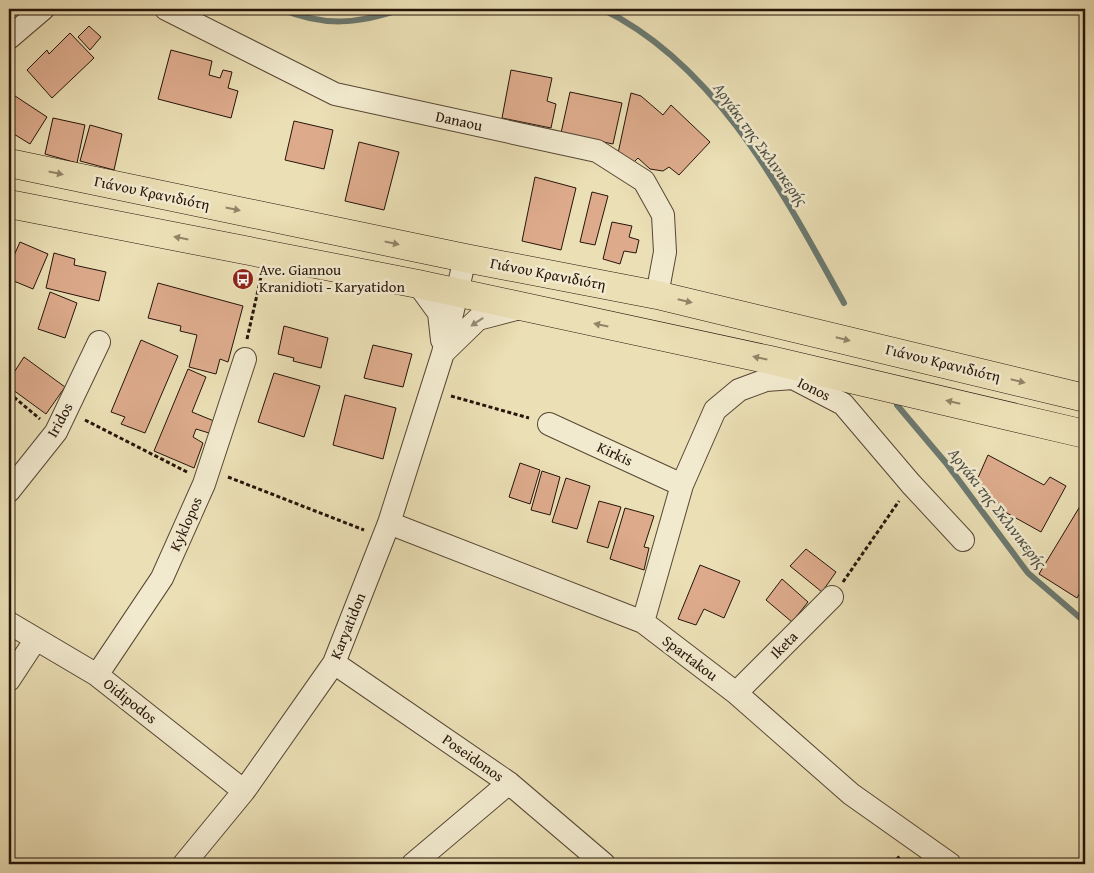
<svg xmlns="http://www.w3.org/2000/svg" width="1094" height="873" font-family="'Gentium Book Plus',serif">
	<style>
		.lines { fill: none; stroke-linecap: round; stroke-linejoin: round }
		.stream { stroke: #6b7970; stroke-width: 6 }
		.building { fill: #ddab8c; stroke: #251409 }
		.minor-casing { stroke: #564734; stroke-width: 24 }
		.primary-casing { stroke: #251409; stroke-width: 29 }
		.path { stroke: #251409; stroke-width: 3; stroke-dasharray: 4 2.5; stroke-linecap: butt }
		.minor { stroke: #f2eacf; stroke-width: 22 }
		.primary { stroke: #ebdfb5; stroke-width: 28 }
		.oneway { fill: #928468 }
		.oneway2 { fill: #968a76 }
		.labels { text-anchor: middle; stroke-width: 5; stroke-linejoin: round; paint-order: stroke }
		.street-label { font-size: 15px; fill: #251409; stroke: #f2eacf }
		.poi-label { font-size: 15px; fill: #251409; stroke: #f2eacf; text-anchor: start }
		.water-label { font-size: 16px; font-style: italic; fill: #4e4f45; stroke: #f2eacf }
	</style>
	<rect width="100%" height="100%" fill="#ebdfb5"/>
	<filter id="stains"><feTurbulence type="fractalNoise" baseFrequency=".004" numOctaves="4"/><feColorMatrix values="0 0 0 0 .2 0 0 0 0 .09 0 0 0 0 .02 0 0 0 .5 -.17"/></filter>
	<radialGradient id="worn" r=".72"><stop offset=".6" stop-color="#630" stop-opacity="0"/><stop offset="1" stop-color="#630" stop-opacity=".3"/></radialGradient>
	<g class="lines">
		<!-- stream -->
		<path class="stream" d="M281,9C324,27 358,24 402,9
			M602,9C718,65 784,195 844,303
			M897,405L946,463L1028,573L1085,622"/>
	</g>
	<!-- building -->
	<path class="building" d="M9,9H16L9,16Z
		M89,26L101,37L90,50L78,37Z
		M70,33L94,58L52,98L27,70L47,50L49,54Z
		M171,50L212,61L209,75L220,78L223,70L232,72L228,88L238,91L231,118L158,99Z
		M511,70L552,78L547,101L556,104L551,128L502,118Z
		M9,92L47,117L30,144L9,131Z
		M570,92L622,103L613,144L561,133Z
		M631,93L641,96L663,115L671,105L710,142L679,175L669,167L663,171L650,169L638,158L633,163L617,158Z
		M53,118L85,125L77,163L45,154Z
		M294,121L333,130L324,169L285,160Z
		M90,125L122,134L114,170L80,161Z
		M359,142L399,152L384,210L345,201Z
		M535,177L576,188L561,250L522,241Z
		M592,192L608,196L595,245L580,242Z
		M612,222L632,226L629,237L639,240L636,253L624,251L620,264L603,259Z
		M20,242L48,254L33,289L9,279V258L12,260Z
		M54,253L75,259L74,265L106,272L99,301L46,288Z
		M158,283L243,306L228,362L220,359L216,374L189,367L197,335L180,331L181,326L148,318Z
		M50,292L77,303L65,338L38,329Z
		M284,326L328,338L321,368L293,361L294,358L278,354Z
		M141,340L178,356L145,433L121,424L125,417L111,412Z
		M373,345L412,354L403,387L364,378Z
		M24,357L65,387L46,414L9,387V380Z
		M188,369L206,377L192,412L214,421L209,433L196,429L193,437L203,443L194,468L154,451Z
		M274,373L320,386L304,437L258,422Z
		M345,395L396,408L383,459L333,445Z
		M988,455L1044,485L1050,477L1066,486L1041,532L1005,512L977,480Z
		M520,463L540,470L530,504L509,497Z
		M542,471L560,477L550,515L531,510Z
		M566,478L590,486L577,529L552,522Z
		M1085,498V584L1077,598L1039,574Z
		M599,501L621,507L608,548L587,542Z
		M625,508L654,516L644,547L649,548L644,570L610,559Z
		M806,549L836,572L822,592L790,566Z
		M700,565L740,581L724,618L704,609L696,625L678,619Z
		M782,579L808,602L792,622L766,600Z"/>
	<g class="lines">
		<!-- minor casing -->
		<g class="minor-casing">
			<path id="minor" d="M166,9L335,94L597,151L644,181L663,215L665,252L657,295
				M9,38L43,9
				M418,284L439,313L442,340
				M444,352L478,319L520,308
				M549,424L682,485
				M9,491L56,432L99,342
				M389,523L643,622L736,693L851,794L950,864
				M643,622L682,485L715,410L739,390L766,380L793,378L843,404L911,484L963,540
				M9,623L97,675L244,791
				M334,663L509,783L604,864
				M97,675L162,578L204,484L245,359
				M9,680L36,639
				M736,693L832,597
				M184,864L244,791L334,663L389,523L443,353L465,258
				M413,864L509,783"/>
		</g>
		<!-- primary casing -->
		<g class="primary-casing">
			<path id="primary" d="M9,163L465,258L657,295L1085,398
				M9,204L418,284L770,360L1085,434"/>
		</g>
		<!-- path -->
		<path class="path" d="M247,339L261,277
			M9,393L40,419
			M451,396L529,418
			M85,420L187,472
			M228,477L364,530
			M843,582L899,501
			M892,864L901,855"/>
		<!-- minor -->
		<use href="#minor" class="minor"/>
		<!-- primary -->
		<use href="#primary" class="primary"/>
	</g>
	<!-- one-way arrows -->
	<defs><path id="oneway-solid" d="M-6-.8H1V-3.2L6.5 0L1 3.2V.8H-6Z" transform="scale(1.25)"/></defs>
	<g class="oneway">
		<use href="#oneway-solid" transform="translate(56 173) rotate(12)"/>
		<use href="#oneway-solid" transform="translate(233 209) rotate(12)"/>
		<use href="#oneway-solid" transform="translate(181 238) rotate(-169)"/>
		<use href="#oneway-solid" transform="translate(392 243) rotate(12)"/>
		<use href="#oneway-solid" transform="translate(685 301) rotate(13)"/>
		<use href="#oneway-solid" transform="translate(601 325) rotate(-168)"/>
		<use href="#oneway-solid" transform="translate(843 339) rotate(14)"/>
		<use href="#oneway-solid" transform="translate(760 358) rotate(-168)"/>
		<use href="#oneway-solid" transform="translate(1018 381) rotate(14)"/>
		<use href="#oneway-solid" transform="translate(953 402) rotate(-167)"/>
	</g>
	<use class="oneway2" href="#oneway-solid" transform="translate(477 322) rotate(146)"/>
	<!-- icons -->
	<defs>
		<g id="bus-disc" transform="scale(1.125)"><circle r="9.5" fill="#8f2418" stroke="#f2eacf"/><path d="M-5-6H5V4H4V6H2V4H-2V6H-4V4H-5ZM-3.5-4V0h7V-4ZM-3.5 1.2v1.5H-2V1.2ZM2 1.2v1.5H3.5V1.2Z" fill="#fff"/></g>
	</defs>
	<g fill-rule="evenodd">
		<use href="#bus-disc" x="243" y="279"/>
	</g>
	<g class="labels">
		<!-- street labels -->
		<g class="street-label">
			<text transform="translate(459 121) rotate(12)" y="5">Danaou</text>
			<text transform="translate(152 193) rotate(12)" y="5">Γιάνου Κρανιδιότη</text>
			<text transform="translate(548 274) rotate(11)" y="5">Γιάνου Κρανιδιότη</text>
			<text transform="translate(943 363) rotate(14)" y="5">Γιάνου Κρανιδιότη</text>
			<text transform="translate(814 389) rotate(26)" y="5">Ionos</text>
			<text transform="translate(60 420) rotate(-61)" y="5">Iridos</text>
			<text transform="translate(615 454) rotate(25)" y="5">Kirkis</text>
			<text transform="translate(186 524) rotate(-66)" y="5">Kyklopos</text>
			<text transform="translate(348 626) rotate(-68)" y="5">Karyatidon</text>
			<text transform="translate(784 645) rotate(-45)" y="5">Iketa</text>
			<text transform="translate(690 658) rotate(37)" y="5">Spartakou</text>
			<text transform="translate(130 701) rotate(38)" y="5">Oidipodos</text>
			<text transform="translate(473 758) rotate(35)" y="5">Poseidonos</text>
		</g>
		<!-- poi labels -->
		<g class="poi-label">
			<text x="259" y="275">Ave. Giannou<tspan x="259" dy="17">Kranidioti - Karyatidon</tspan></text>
		</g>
		<!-- water labels -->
		<g class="water-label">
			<text transform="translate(761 144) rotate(54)" y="6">Αργάκι της Σκλινικερής</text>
			<text transform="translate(998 508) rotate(52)" y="6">Αργάκι της Σκλινικερής</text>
		</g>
	</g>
	<!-- margin -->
	<rect width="1094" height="873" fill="none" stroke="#ebdfb5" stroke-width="30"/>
	<rect x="10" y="10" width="1074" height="853" fill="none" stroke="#251409" stroke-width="2.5"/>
	<rect x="15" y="15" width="1064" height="843" fill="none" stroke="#251409"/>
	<rect width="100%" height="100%" filter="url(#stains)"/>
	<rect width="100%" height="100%" fill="url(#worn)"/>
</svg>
